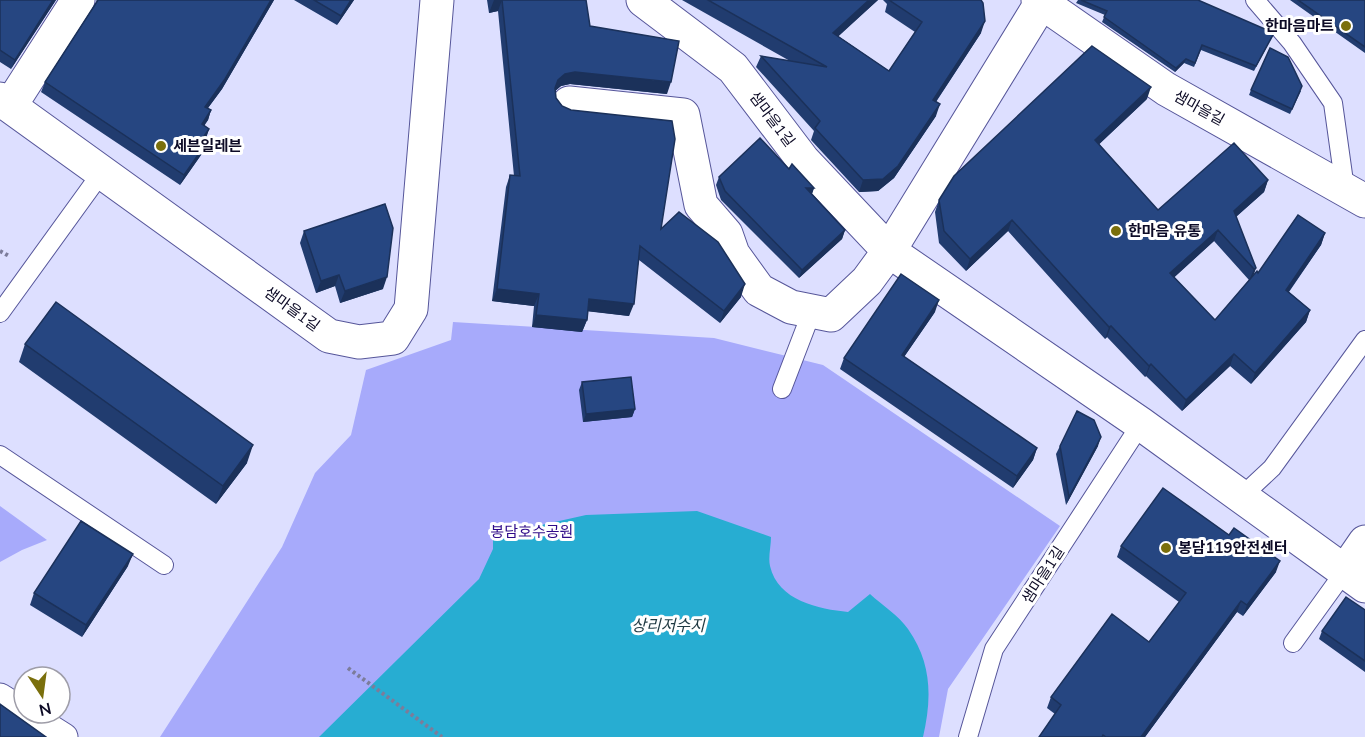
<svg xmlns="http://www.w3.org/2000/svg" width="1365" height="737" font-family="'Nunito Sans','Noto Sans KR',sans-serif">
	<style>
		.green { fill: #a7aafb }
		.water { fill: #27add2 }
		.lines { fill: none; stroke-linecap: round; stroke-linejoin: round }
		.service-casing { stroke: #56569a; stroke-width: 20 }
		.pedestrian-casing { stroke: #56569a; stroke-width: 29 }
		.minor-casing { stroke: #56569a; stroke-width: 35 }
		.tertiary-casing { stroke: #56569a; stroke-width: 35 }
		.path { stroke: #7c7c9a; stroke-width: 4; stroke-dasharray: 3 3; stroke-linecap: butt }
		.service { stroke: #fff; stroke-width: 18 }
		.pedestrian { stroke: #fff; stroke-width: 27 }
		.minor { stroke: #fff; stroke-width: 33 }
		.tertiary { stroke: #fff; stroke-width: 33 }
		.wall { fill: #213c6f; fill-rule: evenodd }
		.shaded-wall { fill: #1b315a }
		.building { fill: #264681; stroke: #1b315a; stroke-width: 1.5 }
		.poi-dot { fill: #7a6f0c; stroke: #fff; stroke-width: 2 }
		.labels { text-anchor: middle; stroke-width: 6; stroke-linejoin: round; paint-order: stroke }
		.poi-label { font-size: 15px; font-weight: bold; fill: #0d0b26; stroke: #fff; text-anchor: start }
		.street-label { font-size: 15px; fill: #0d0b26; stroke: #fff }
		.park-label { font-size: 15px; fill: #2e0a88; stroke: #fff }
		.water-label { font-size: 16px; font-style: italic; fill: #1f3942; stroke: #fff }
	</style>
	<rect width="100%" height="100%" fill="#dddfff"/>
	<!-- green -->
	<path class="green" d="M453,322L714,338L823,365L1060,526L948,689L939,737H160L282,547L315,473L351,435L366,370L451,340Z
		M0,506L47,540L22,550L0,562Z"/>
	<!-- water -->
	<path class="water" d="M697,511L771,537C771,546 768,558 770,566C778,601 819,609 848,612L870,594C882,605 899,616 908,629C932,663 932,698 923,737H319L479,579L493,549V536L586,515Z"/>
	<g class="lines">
		<!-- service casing -->
		<g class="service-casing">
			<path id="service" d="M1255,0L1292,43L1333,103L1345,189
				M0,313L102,172
				M782,389L812,311
				M0,455L164,565
				M1242,496L1272,468L1365,340
				M1293,643L1345,571
				M968,737L994,649L1141,424"/>
		</g>
		<!-- pedestrian casing -->
		<g class="pedestrian-casing">
			<path id="pedestrian" d="M0,697L24,712
				M26,713L64,737"/>
		</g>
		<!-- minor casing -->
		<g class="minor-casing">
			<path id="minor" d="M643,0L733,68L803,160L889,251L1141,424L1365,586
				M0,99L329,336L359,342L393,338L411,309L437,0
				M569,103L683,115L701,205L726,234L733,254L759,290L791,307L831,315L867,281L889,251L1043,0
				M10,106L78,0
				M1345,571L1365,542"/>
		</g>
		<!-- tertiary casing -->
		<g class="tertiary-casing">
			<path id="tertiary" d="M1038,0L1166,89L1365,201"/>
		</g>
		<!-- path -->
		<path class="path" d="M0,251L9,256
			M348,668L442,737"/>
		<!-- service -->
		<use href="#service" class="service"/>
		<!-- pedestrian -->
		<use href="#pedestrian" class="pedestrian"/>
		<!-- minor -->
		<use href="#minor" class="minor"/>
		<!-- tertiary -->
		<use href="#tertiary" class="tertiary"/>
	</g>
	<!-- wall -->
	<path class="wall" d="M0,0H56L11,69L0,62Z
		M96,0H274L222,89L208,108L211,110L208,120L204,125L209,129L206,138L202,144L205,145L201,155L180,185L41,92L45,82L97,1Z
		M294,0H354L337,25Z
		M487,0H586L590,26L667,94L570,84L561,86L555,91L556,98L661,229L741,297L720,323L639,260L629,316L588,311L587,320L582,332L532,327L534,306L492,301L506,187L510,175L514,176L498,11L489,13Z
		M682,0H878L838,36L889,71L915,32L885,12L887,4L883,0H981V33L936,102V116L894,178L878,191L859,192L811,140L814,131L756,67L761,56L790,61Z
		M1078,0H1198L1272,37L1254,71L1201,50L1194,67L1184,63L1175,72L1102,22L1105,15L1076,3Z
		M1290,0H1365V53Z
		M1251,90L1301,91L1290,114L1249,95Z
		M1147,99L1099,144L1158,210L1268,180L1264,192L1236,217L1256,268L1253,276L1325,233L1321,245L1289,292L1310,310L1306,322L1251,384L1230,366L1182,411L1146,376L1145,377L1107,337L1105,339L1008,231L966,271L939,243L935,212L939,200ZM1214,241L1249,280L1215,320L1174,277Z
		M789,169L814,188L812,194L845,230L842,239L799,278L721,200L716,185L719,177Z
		M304,231L383,289L340,303L335,286L316,293L300,243Z
		M935,312L904,357L1037,448L1033,460L1013,488L840,369L844,358Z
		M25,344L247,463L216,504L19,362Z
		M582,382L635,409L632,417L583,422L579,390Z
		M1060,446H1098L1066,505L1056,454Z
		M1121,546L1276,572L1243,616L1237,612L1145,737H1039L1055,714L1047,708L1051,697L1149,642L1179,602L1117,557Z
		M128,566L82,637L30,605L34,593Z
		M1365,610V672L1319,639L1322,631Z"/>
	<!-- shaded-wall -->
	<path class="shaded-wall" d="M53,0H56L11,69L15,60Z
		M271,0H274L222,89L202,116L205,107Z
		M351,0H354L337,25L341,16Z
		M494,0H502L498,11L489,13Z
		M869,0H878L829,45L833,33Z
		M985,21L981,33L929,112L933,100Z
		M1186,59L1184,63L1175,72L1176,68Z
		M575,72L671,82L667,94L570,84L561,86L554,92L558,80L565,74Z
		M1151,87L1147,99L1091,152L1095,140Z
		M940,104L936,116L894,178L878,191L859,192L863,180Z
		M211,110L208,120L199,134L202,124Z
		M209,129L206,138L196,152L200,142Z
		M205,145L201,155L180,185L184,175Z
		M1268,180L1264,192L1230,222L1234,211Z
		M806,188H814L811,196Z
		M1012,220L1008,231L966,271L970,259Z
		M845,230L842,239L799,278L802,270Z
		M1218,230L1214,241L1166,285L1170,273Z
		M1325,233L1321,245L1282,301L1286,290Z
		M1256,268L1252,279L1249,281L1254,269Z
		M339,275L335,286L316,293L321,281Z
		M387,277L383,289L340,303L345,291Z
		M745,284L741,297L720,323L724,311Z
		M497,289L539,294L534,306L492,301Z
		M589,299L634,304L629,316L585,311Z
		M939,300L935,312L897,367L902,355Z
		M1310,310L1306,322L1251,384L1255,373Z
		M536,315L587,320L582,332L532,327Z
		M1111,326L1107,337L1105,339L1109,327Z
		M1234,354L1230,366L1182,411L1186,400Z
		M1151,364L1146,376L1145,377L1149,366Z
		M635,409L632,417L583,422L586,414Z
		M1101,437L1098,446L1066,505L1069,497Z
		M253,445L247,463L216,504L223,486Z
		M1037,448L1033,460L1013,488L1017,476Z
		M133,554L128,566L82,637L86,625Z
		M1280,561L1276,572L1243,616L1247,605Z
		M1241,601L1237,612L1145,737H1141Z"/>
	<!-- building -->
	<path class="building" d="M0,0H53L15,60L0,50Z
		M98,0H271L225,79L205,107L211,110L202,124L209,129L200,142L205,145L184,175L45,82Z
		M314,0H351L341,16Z
		M502,0H586L590,26L679,41L671,82L575,72L565,74L558,80L555,88L556,98L562,106L571,110L672,121L675,139L661,229L679,212L718,242L745,284L724,311L640,246L634,304L589,299L587,320L536,315L539,294L497,289L510,175L520,176Z
		M708,0H869L833,33L889,71L922,22L889,0H981L983,3L985,21L933,100L940,104L898,166L883,179L863,180L815,128L820,121L761,56L827,67Z
		M1081,0H1198L1274,33L1256,66L1202,45L1195,63L1186,59L1176,68L1104,17L1107,11Z
		M1298,0H1365V47Z
		M1092,46L1151,87L1095,140L1158,210L1234,143L1268,180L1234,211L1256,268L1254,269L1218,230L1170,273L1215,320L1257,271L1258,273L1298,215L1325,233L1286,290L1310,310L1255,373L1234,354L1186,400L1151,364L1149,366L1111,326L1109,327L1012,220L970,259L944,231L939,200L954,176Z
		M1270,48L1288,57L1302,86L1292,109L1251,90Z
		M760,138L789,169L792,164L814,188H806L845,230L802,270L725,191L719,177Z
		M385,204L393,228L387,277L345,291L339,275L321,281L304,231Z
		M901,274L939,300L902,355L1037,448L1017,476L844,358Z
		M56,302L253,445L223,486L25,344Z
		M631,377L635,409L586,414L582,382Z
		M1077,411L1094,420L1101,437L1069,497L1060,446Z
		M1163,488L1229,535L1234,528L1280,561L1247,605L1241,601L1141,737H1106L1103,735L1102,737H1039L1061,705L1051,697L1112,614L1149,642L1186,593L1121,546Z
		M81,521L133,554L86,625L34,593Z
		M1346,597L1365,610V661L1322,631Z
		M0,704L46,737H0Z"/>
	<!-- markers -->
	<g class="poi-dot">
		<circle cx="1346" cy="26" r="6"/>
		<circle cx="161" cy="146" r="6"/>
		<circle cx="1116" cy="231" r="6"/>
		<circle cx="1166" cy="548" r="6"/>
	</g>
	<g class="labels">
		<!-- poi labels -->
		<g class="poi-label">
			<text x="1334" y="31" text-anchor="end">한마음마트</text>
			<text x="173" y="151">세븐일레븐</text>
			<text x="1128" y="236">한마음 유통</text>
			<text x="1178" y="553">봉담119안전센터</text>
		</g>
		<!-- street labels -->
		<g class="street-label">
			<text transform="translate(1199 108) rotate(29)" y="5">샘마을길</text>
			<text transform="translate(772 119) rotate(53)" y="5">샘마을1길</text>
			<text transform="translate(292 309) rotate(36)" y="5">샘마을1길</text>
			<text transform="translate(1043 575) rotate(-57)" y="5">샘마을1길</text>
		</g>
		<!-- park labels -->
		<g class="park-label">
			<text x="532" y="537">봉담호수공원</text>
		</g>
		<!-- water labels -->
		<g class="water-label">
			<text x="668" y="631">상리저수지</text>
		</g>
	</g>
	<!-- north arrow -->
	<g transform="translate(42 695) rotate(167)"><circle r="28" fill="#ffffff" stroke="#9e9da8" stroke-width="1.5"/>
	<path d="M0-4.5L10 22L0 15L-10 22Z" fill="#7a6f0c"/>
	<text y="-9" font-size="16" font-weight="bold" text-anchor="middle" fill="#0d0b26">N</text>
	</g>
</svg>
